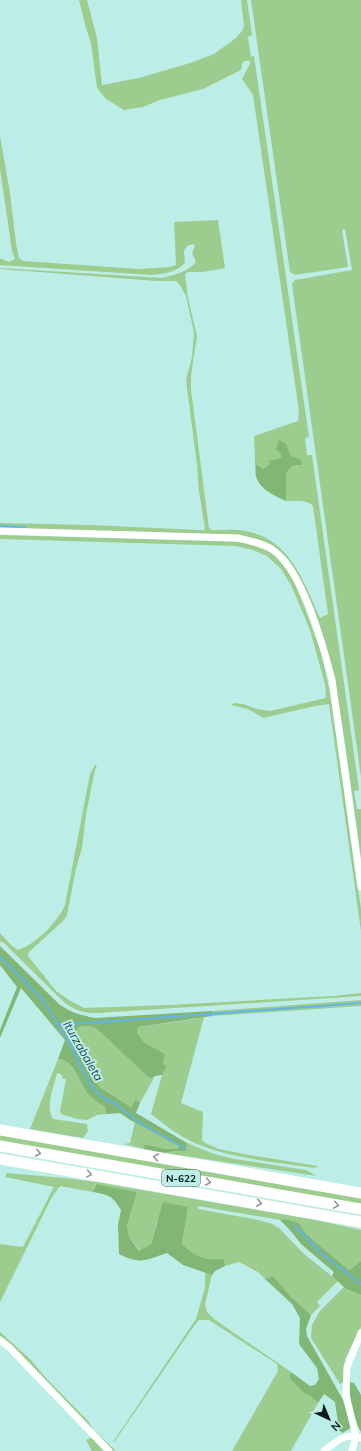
<svg xmlns="http://www.w3.org/2000/svg" width="361" height="1451" font-family="Mulish,sans-serif">
	<style>
		.green { fill: #9dcc8f }
		.forest { fill: #82b674 }
		.lines { fill: none; stroke-linecap: round; stroke-linejoin: round }
		.stream { stroke: #62b6e6; stroke-width: 2 }
		.minor { stroke: #fff; stroke-width: 7 }
		.highway { stroke: #fff; stroke-width: 11 }
		.oneway { stroke: #8f9897 }
		.labels { text-anchor: middle; stroke-width: 4; stroke-linejoin: round; paint-order: stroke }
		.shield { fill: #bdede7; stroke: #3e5956; stroke-width: 1 }
		.shield-label { font-size: 10px; font-weight: bold; fill: #071a18 }
		.water-label { font-size: 12px; font-style: italic; fill: #1c4155; stroke: #bdede7 }
	</style>
	<rect width="100%" height="100%" fill="#bdede7"/>
	<!-- green -->
	<path class="green" d="M79,0H87L97,38L102,85L139,78L190,63L214,54L236,38L242,31L244,26L241,0H247L252,35L248,37L251,57L254,56L309,437L305,438L307,455H312L359,790L354,791L357,809H361V858C356,822 351,786 346,750C338,696 330,643 306,593C301,581 295,568 287,558C274,544 258,538 239,535L0,528V523L91,525L199,530H204L205,528L199,491L197,465L186,380L192,357L194,333L186,296L180,285L176,281H157L0,269V268L162,278C173,275 188,272 196,262L192,253L195,246L193,244L187,246L184,251L185,263C176,272 165,274 151,275L0,265V259H2L9,262L15,259L12,251L0,169V136L10,193L16,243L19,258L23,261L139,269L169,267L176,265L174,222L218,220L225,268L203,272H188L185,274L188,298L197,336L191,375V390L209,528L212,530C223,530 235,529 246,531C291,540 303,581 320,618L328,614L313,506C307,499 294,501 286,501V473L292,466H299L291,456L286,444L281,454V459L268,461L269,463L263,469L255,463L254,436L298,421L299,411L253,95L242,79L250,64V61H244L242,64L241,70L203,89L160,100L143,107L124,110L106,99L97,88L91,43L86,28Z
		M251,0H361V777L292,284L295,280L352,270L345,229L342,230L348,267L295,275L290,272Z
		M0,535L244,542L266,549L276,557L292,576L306,611L321,652L330,692L361,909V931L329,704L315,706L263,718L248,709L231,705L234,703L243,704L257,709L270,711L326,698L325,684L310,630L291,585L281,569L267,556L253,550L236,546L0,539Z
		M95,765H97L95,770L86,814L82,848L76,868L67,915L63,921L29,952L28,956L56,991L69,1000L84,1008L169,1005L333,996L361,993V996L97,1013C83,1013 77,1011 65,1003L4,943L0,941V933L12,946L18,950C36,944 57,923 65,905L90,774Z
		M361,1000V1006L212,1016V1011Z
		M204,1017L181,1103L203,1112L202,1140L205,1143L219,1149L249,1155L318,1166L315,1168C282,1163 247,1160 214,1150C191,1144 169,1129 151,1114L162,1075L167,1066L163,1064L164,1054L145,1043L137,1033L138,1027L195,1019Z
		M90,1026L96,1028L150,1079L155,1076L140,1103L136,1099L131,1107L101,1088L92,1078L70,1037L79,1027Z
		M58,1059C77,1062 77,1080 88,1094C93,1099 100,1103 106,1108V1114L97,1115L87,1120L77,1119L61,1114L60,1111L66,1079L62,1078V1075L57,1073C54,1086 45,1107 53,1119L87,1124L88,1131L83,1138L30,1129Z
		M135,1122L179,1146L178,1149H165L149,1145H144V1149L124,1144L130,1143Z
		M0,1135L361,1198V1205L0,1141Z
		M187,1143L214,1154L234,1159L306,1170L317,1176L164,1153L175,1151H186Z
		M7,1173L64,1178L96,1182L316,1220L361,1230V1261L349,1270L306,1234L299,1223L285,1219L280,1220L198,1206V1209L259,1220L272,1224L279,1228L304,1254L338,1281L317,1302L320,1306L311,1315L292,1298L273,1277L265,1279L258,1272L239,1262L225,1266L224,1259C202,1260 198,1258 182,1244L188,1207L157,1221L151,1244L140,1251L129,1237L127,1226L137,1192L95,1184L93,1192L60,1186L52,1197L0,1302V1244L23,1247L54,1187L5,1177Z
		M205,1273L212,1275L205,1304L207,1312L214,1319L291,1372L289,1378L304,1393L309,1395L318,1403L291,1451H232L278,1371L277,1364L209,1320H199L194,1326L115,1441L113,1442L196,1319L205,1288Z
		M344,1287L346,1289L361,1295V1327L345,1359L344,1382L340,1384L311,1338L312,1325L320,1311Z
		M0,1332L30,1359L46,1378L88,1421L94,1430L116,1451H112L0,1336Z
		M92,1437L104,1451H92L86,1440Z"/>
	<!-- forest -->
	<path class="forest" d="M279,440L286,444L291,456L301,460L302,465L292,466L286,473V501C275,496 259,489 256,476C255,472 256,467 255,463L263,469L269,464L268,461L281,458V454L276,449Z
		M0,946L59,1004C71,1013 81,1015 95,1018L212,1011V1016L138,1027L137,1033L145,1043L165,1054L163,1064L167,1066L162,1075L155,1076L150,1079L96,1028L90,1026L79,1027L71,1037L92,1078L101,1088L131,1107L136,1099L140,1103L136,1113L187,1143L186,1151H175L164,1153L144,1149V1145H149L165,1149H178L179,1146L130,1120L120,1113L106,1114V1108C100,1104 93,1099 88,1094C77,1080 77,1062 58,1059L65,1040L21,988L0,1038V1030L17,987L0,965Z
		M96,1184L137,1192L127,1226L129,1237L139,1251L151,1244L163,1202L188,1207L182,1244C198,1258 203,1260 224,1259L225,1266L215,1271L212,1275L183,1265L167,1253C146,1260 140,1265 119,1254L118,1225L121,1210C113,1196 109,1195 93,1192Z
		M285,1219L299,1223L306,1234L349,1270L361,1261V1295L346,1289L332,1276L334,1272L302,1245L289,1229L280,1220Z
		M273,1276L292,1298L311,1315L306,1329L307,1336L343,1400L351,1428L342,1433L339,1430L335,1402L324,1394L318,1403L309,1395L304,1393L289,1378L291,1372L310,1386L315,1385L319,1379L317,1368L299,1344L300,1318L292,1304L265,1279Z
		M349,1382L354,1383L361,1395V1432C352,1418 350,1398 349,1382Z"/>
	<g class="lines">
		<!-- stream -->
		<path class="stream" d="M0,526L25,527
			M0,957L42,999L67,1039L89,1083L102,1097L115,1104L143,1125L186,1149
			M58,1025L361,1003
			M295,1226L323,1255L361,1284"/>
		<!-- minor -->
		<path class="minor" d="M0,531L238,538C250,541 263,543 273,550C303,571 323,645 332,680L361,887
			M0,1340L9,1347L109,1451
			M324,1451C335,1443 346,1431 361,1438
			M352,1451L356,1436L346,1395L347,1367L361,1333"/>
		<!-- highway -->
		<path class="highway" d="M0,1130L361,1193
			M0,1146L361,1209
			M0,1159L361,1222"/>
	</g>
	<!-- one-way arrows -->
	<defs><path id="oneway-chevron" d="M-2-3.5L2.5 0L-2 3.5" fill="none" stroke-width="1.6" stroke-linecap="round" stroke-linejoin="round"/></defs>
	<g class="oneway">
		<use href="#oneway-chevron" transform="translate(38 1153) rotate(10)"/>
		<use href="#oneway-chevron" transform="translate(156 1157) rotate(-170)"/>
		<use href="#oneway-chevron" transform="translate(89 1174) rotate(10)"/>
		<use href="#oneway-chevron" transform="translate(208 1182) rotate(10)"/>
		<use href="#oneway-chevron" transform="translate(259 1203) rotate(10)"/>
		<use href="#oneway-chevron" transform="translate(336 1205) rotate(10)"/>
	</g>
	<g class="labels">
		<!-- shield labels -->
		<rect class="shield" x="162" y="1170" width="38" height="16" rx="3"/>
		<g class="shield-label">
			<text x="181" y="1182">N-622</text>
		</g>
		<!-- water labels -->
		<g class="water-label">
			<text transform="translate(83 1051) rotate(60)" y="4">Iturzabaleta</text>
		</g>
	</g>
	<!-- north arrow -->
	<g transform="translate(329 1419) rotate(136)" stroke="#bdede7" stroke-width="3" paint-order="stroke">
	<path d="M0-3L7 15L0 10L-7 15Z" fill="#071a18"/>
	<text y="-6" font-size="11" font-weight="bold" text-anchor="middle" fill="#071a18">N</text>
	</g>
</svg>
